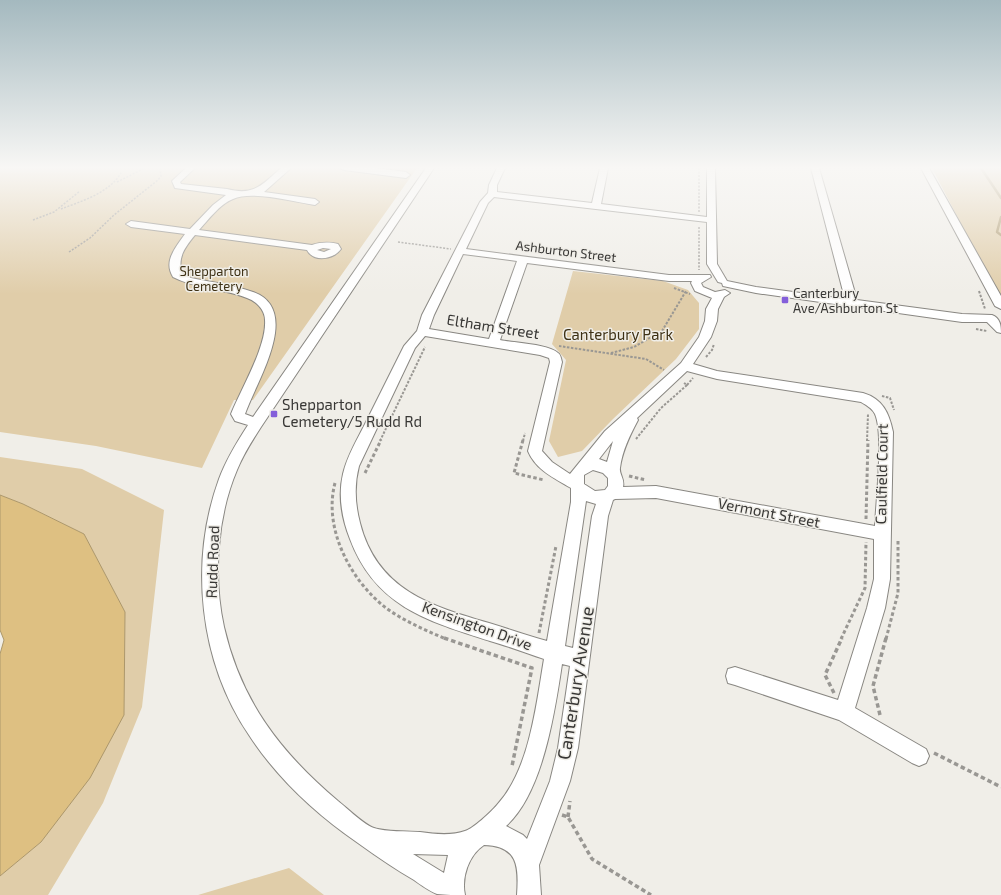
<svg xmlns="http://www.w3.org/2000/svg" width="1001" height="895" font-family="'Exo 2',sans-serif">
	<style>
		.green { fill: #e0cda9 }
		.water { fill: #dec082; stroke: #ac976b }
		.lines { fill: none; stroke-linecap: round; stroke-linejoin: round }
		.stream { stroke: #ac976b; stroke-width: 2.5 }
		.minor-casing { stroke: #898782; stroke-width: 2 }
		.path-far3 { stroke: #999793; stroke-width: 1.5; stroke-dasharray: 2 1.5; stroke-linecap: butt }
		.path-far2 { stroke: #999793; stroke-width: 2; stroke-dasharray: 2.5 1.5; stroke-linecap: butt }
		.path-far1 { stroke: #999793; stroke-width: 3; stroke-dasharray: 3.5 2.5; stroke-linecap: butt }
		.path { stroke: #999793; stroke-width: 3.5; stroke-dasharray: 4.5 3; stroke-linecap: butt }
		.minor { fill: #fff; fill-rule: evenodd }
		.poi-dot { fill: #845fda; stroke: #f0eee8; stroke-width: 1.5 }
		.labels { text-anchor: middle; stroke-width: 3; stroke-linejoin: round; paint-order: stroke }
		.far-street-label { font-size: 13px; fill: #383735; stroke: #f0eee8 }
		.far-park-label { font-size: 13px; fill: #3e3115; stroke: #f0eee8 }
		.far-poi-label { font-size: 13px; fill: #383735; stroke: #f0eee8; text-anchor: start }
		.street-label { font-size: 15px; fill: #383735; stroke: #f0eee8 }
		.park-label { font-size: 15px; fill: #3e3115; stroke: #f0eee8 }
		.poi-label { font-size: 15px; fill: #383735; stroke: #f0eee8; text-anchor: start }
		.near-street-label { font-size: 18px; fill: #383735; stroke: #f0eee8 }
	</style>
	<rect width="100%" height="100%" fill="#f0eee8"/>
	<!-- green -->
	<path class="green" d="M0,168H417L253,400H234L202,468L96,446L0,432Z
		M932,168H1001V301Z
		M573,271L663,281L688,290L699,303V329L676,359L613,419L582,451L558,457L549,441L566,360L552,344Z
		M0,457L82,469L164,510L142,707L103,803L48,895H0V876L41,842L124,715L125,612L84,534L23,504L0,495Z
		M289,868L324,895H198Z"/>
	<!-- water -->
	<path class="water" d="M0,495L23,504L84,534L125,612L124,715L90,778L41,842L0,876V654L4,640L0,630Z"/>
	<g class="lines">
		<!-- stream -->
		<path class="stream" d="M981,168L1001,198
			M1001,217L997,232L1001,235"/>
		<!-- minor casing -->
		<g class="minor-casing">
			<path id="minor" d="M186,168H195L180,182L181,184L227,189C254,196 262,185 281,168H291L264,192L315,199L319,202L315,205C294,202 252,190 233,199C220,204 208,220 199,230L312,245C321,242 329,242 338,244L341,249C334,259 314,263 307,250L195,235C185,247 177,258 182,273L191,278C211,282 233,285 253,292C303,310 256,382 245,414L253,417L426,168H434L261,427C252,441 243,455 237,470C217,517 213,577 224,627C241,701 280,752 338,801C347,808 364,825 374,828C386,832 407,831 420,832C434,834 451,836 465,831C473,829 491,812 497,805C530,769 536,705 544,659C526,653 508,646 490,641C427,621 375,606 350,539C342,519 338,495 343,474C347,456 357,440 365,424C378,398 391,372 404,346L417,331L422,315L480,202L488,193L489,185L497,168H505L497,185V192L592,203L600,168H608L601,204L707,217V168H715L717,264L727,281L756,287L845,299L811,168H819L857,300L962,314L992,315C1000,318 1001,325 1001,333L997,332L987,322H962L756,293L723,286L722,283L718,282L707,264V222L494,197L488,203L466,249L669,275H710L711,277L701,283L703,287L715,292L725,290L730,293L724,297L718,309L717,321L711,337L693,364L717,371L863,393C883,399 889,413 893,432L890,579L885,608L855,708L926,749L929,756L926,763L919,766L912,763L839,720L735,685L728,683L726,676L728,669L735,667L838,700L867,608L874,579V539L656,498L615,499L613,500L608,516L578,748L570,781L539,865L541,895H517C519,866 518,846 484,845C469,855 461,877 465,895C457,895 445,895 437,894C429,891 421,885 414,880C395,869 376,856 358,843C316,814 277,778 249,735C199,661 189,562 219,479C226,460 237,442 248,425L235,421L231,414C241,389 267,346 265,320C265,310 256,301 247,298C223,288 196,289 173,277C163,261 176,247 185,234L131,227L126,224L131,221L190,229L213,205L226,195L175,188L172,181ZM323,248L331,249L324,252L317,250ZM463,254L517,261L489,339L429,329L434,315ZM527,263L669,281H692L691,283L695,291L712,298L706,309L705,321L699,337L681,363L605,431L570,474L552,462L542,451L562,362C561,359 561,355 558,353C548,344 514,343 500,340ZM425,336L540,355L549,358L550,362L528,451C536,470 554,478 571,488V502L547,641C528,636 509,629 489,623C431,606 377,590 360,523C355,504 354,485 359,466L415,348ZM687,371L717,379L861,402C866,405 872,408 875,414C884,434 876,501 875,526L656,486L623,487C625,479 619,474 620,468C622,451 630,435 638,420L637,418ZM613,441L607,462L599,459ZM593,470L603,473L608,478V486L605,490L595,491L584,484V475ZM586,501L596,504L592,516L573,648L565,646ZM562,664L570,666L558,748L550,781L527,839L523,835L506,826C543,793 555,711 562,664ZM413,854L448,855L444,873Z
				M340,168H376L406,172L410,175L406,178L344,170Z
				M921,168H929L1001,296V309L995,306Z"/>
		</g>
		<!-- path-far3 -->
		<path class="path-far3" d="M699,168V212
			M117,182L145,168
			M61,209C82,201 109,193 121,173
			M33,220L54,212L80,191
			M699,227V270
			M398,242L451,249
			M69,252L90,238L114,215L158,180L161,176L160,168"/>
		<!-- path-far2 -->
		<path class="path-far2" d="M674,288L690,294
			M979,291L985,309
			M976,329L987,331
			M559,346L646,359L664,370
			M611,353L634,347L662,331L686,291
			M706,357L712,350L714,344
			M687,385L693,378
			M882,396L890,398L894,410
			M636,439L661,408L687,385L684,383
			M380,441L425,347
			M523,441L525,433
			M867,441L868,414"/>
		<!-- path-far1 -->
		<path class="path-far1" d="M523,440L514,473L544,480
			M365,473L381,440
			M629,476L646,480
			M335,483C323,528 350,580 386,608C404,621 425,630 446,639
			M866,519L868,440
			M539,633L556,546
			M841,639L865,588L866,542
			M886,639L898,593V540"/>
		<!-- path -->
		<path class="path" d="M444,638L532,668L512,766
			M834,693L825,675L842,638
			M880,715L873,686L886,638
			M934,753L1001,787
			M562,815L568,817L592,859L651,895
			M568,817L570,801"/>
		<!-- minor -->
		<use href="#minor" class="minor"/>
	</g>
	<!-- sky -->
	<linearGradient id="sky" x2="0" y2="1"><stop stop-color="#a4b9bf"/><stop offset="0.57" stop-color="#f8f7f5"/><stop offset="1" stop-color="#f8f7f5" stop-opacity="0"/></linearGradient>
	<rect width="1001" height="294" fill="url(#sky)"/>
	<!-- markers -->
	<g class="poi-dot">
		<rect x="781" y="296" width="8" height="8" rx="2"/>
		<rect x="270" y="410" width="8" height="8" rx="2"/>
	</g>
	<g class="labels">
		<!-- far-street labels -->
		<g class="far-street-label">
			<text transform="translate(566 251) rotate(7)" y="5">Ashburton Street</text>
		</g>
		<!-- far-park labels -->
		<g class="far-park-label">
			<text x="214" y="276">Shepparton<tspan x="214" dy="15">Cemetery</tspan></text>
		</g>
		<!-- far-poi labels -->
		<g class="far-poi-label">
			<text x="793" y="298">Canterbury<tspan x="793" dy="15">Ave/Ashburton St</tspan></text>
		</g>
		<!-- street labels -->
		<g class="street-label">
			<text transform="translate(493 327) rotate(9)" y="5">Eltham Street</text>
			<text transform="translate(882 474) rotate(-89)" y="5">Caulfield Court</text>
			<text transform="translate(769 513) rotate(11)" y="5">Vermont Street</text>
			<text transform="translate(213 562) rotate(-88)" y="5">Rudd Road</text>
			<text transform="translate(477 626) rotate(20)" y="5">Kensington Drive</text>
		</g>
		<!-- park labels -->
		<g class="park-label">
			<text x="618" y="340">Canterbury Park</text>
		</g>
		<!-- poi labels -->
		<g class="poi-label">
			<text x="282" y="410">Shepparton<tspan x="282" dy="17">Cemetery/5 Rudd Rd</tspan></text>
		</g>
		<!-- near-street labels -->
		<g class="near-street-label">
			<text transform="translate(576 683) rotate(-81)" y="6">Canterbury Avenue</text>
		</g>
	</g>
</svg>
